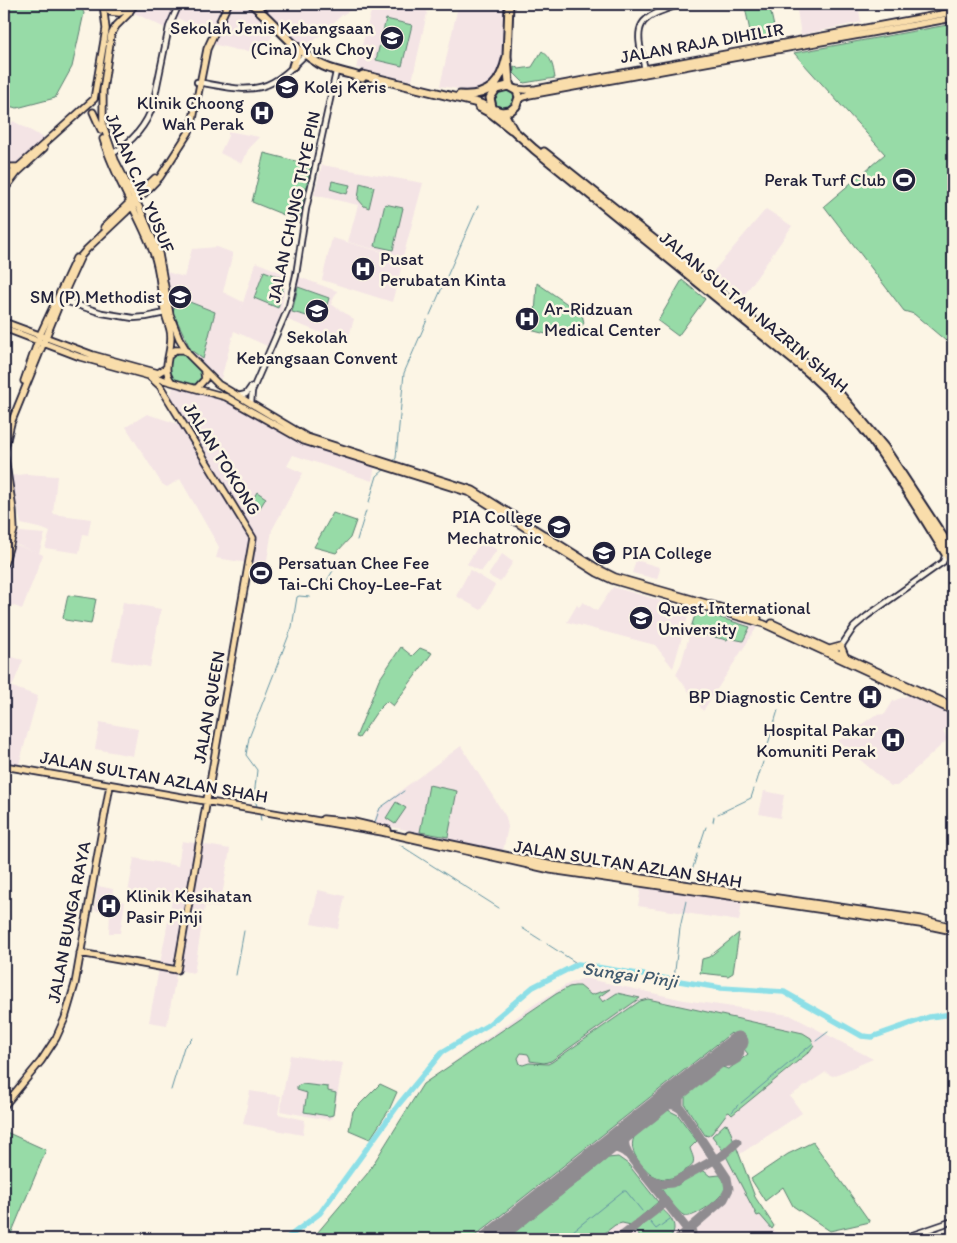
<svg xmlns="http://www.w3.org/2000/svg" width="957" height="1243" font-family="Itim,sans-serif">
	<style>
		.built { fill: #f4e4e5 }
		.green { fill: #97dba7; stroke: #5c7e71 }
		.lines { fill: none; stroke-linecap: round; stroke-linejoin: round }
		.stream { stroke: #6293a2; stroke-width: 1 }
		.river { stroke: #8ddfe7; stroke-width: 5.5 }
		.taxiway { stroke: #8f8c90; stroke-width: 9 }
		.runway { stroke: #8f8c90; stroke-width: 21 }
		.minor-casing { stroke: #22223b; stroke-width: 8 }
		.major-casing { stroke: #22223b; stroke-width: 9 }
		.highway-casing { stroke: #22223b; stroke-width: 11 }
		.minor { stroke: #fcf5e5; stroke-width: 4.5 }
		.major { stroke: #f9ddab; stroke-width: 5.5 }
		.highway { stroke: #f9ddab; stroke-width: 7 }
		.labels { text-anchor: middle; stroke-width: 5; stroke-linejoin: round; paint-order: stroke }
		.poi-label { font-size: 18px; fill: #22223b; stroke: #fcf5e5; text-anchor: end }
		.street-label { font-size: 18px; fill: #22223b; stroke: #fcf5e5 }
		.water-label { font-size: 19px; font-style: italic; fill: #425b6f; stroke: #fcf5e5 }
	</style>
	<rect width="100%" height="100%" fill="#fcf5e5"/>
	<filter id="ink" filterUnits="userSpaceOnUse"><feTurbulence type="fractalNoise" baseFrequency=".02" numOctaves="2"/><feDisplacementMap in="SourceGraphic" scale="10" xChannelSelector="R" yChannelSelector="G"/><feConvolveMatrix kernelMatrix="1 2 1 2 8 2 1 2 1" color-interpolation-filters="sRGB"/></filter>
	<g filter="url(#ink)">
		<!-- built -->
		<path class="built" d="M105,4H362L342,15L304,50L279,28L266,44L250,51L237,50L208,43L211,34L173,16L167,29L130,11L115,14Z
			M373,4H429L412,81L356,68Z
			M447,4H504L503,64L500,73L487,88L475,92L440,86L458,6Z
			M796,4H858L861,22L801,35Z
			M13,121L46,139L15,166L4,165V136Z
			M228,131L259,137L248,150L242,164L220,153L228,136Z
			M322,165L423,183L403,257L348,242L358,205L314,195Z
			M766,209L792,226L743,297L712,273Z
			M332,238L404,258L392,302L322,280Z
			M217,247L233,253L223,292L243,302L240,312L256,262L287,275L281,314L267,346L234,331L221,379L191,353L178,332L172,313L167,272L184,277L192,249Z
			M299,277L337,291L331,304L354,319L347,343L288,320Z
			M173,386L216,397L237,404L318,448L375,466L372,481L293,455L287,466L303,473L272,530L266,566L216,558L219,547L180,479L167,487L162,484L126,427L147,414L188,427L170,399Z
			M26,474L57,476L53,514L91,519L88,535L83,534L79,553L45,548L50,532L43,529L21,524L10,476Z
			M20,532L45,534L39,553L43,555L22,609L6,603L4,607V569L14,544L35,552L13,543L16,535Z
			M482,540L497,550L481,572L467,564Z
			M502,554L513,562L500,582L489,576V574Z
			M636,560L659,567L660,569L657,579L632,573Z
			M470,570L495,585L481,610L456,596Z
			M613,587L687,608L689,613L673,668L655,645L567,622L577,605L579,607L583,602L597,611Z
			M123,602L161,609L150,667L112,660Z
			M699,610L757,627L703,711L676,674L681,664L696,612Z
			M5,655L23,660L12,687L38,696L18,768L4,765V659Z
			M909,695L953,716V721L943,731L948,739L897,786H891L838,741L875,715L885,714L893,701Z
			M100,722L138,729L133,756L95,749Z
			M461,746L506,817L508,827L503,851L374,823L377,811L404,788Z
			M764,791L784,795L780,818L759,814Z
			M182,841L230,849L220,908L205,906L194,973L177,970L167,1025L149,1022L172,900L128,893L134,858L178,866Z
			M98,886L113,889L111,900L125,902L120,933H109L110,913L94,910Z
			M641,887L742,902L739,921L638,906Z
			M318,890L345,896L338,929L311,924Z
			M581,979H589L684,1000L790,1015L873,1059L833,1076L828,1074L826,1072L790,1096L802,1113L737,1156L760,1214L772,1229L785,1239H312L367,1174L423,1084L535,1004L566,985Z
			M290,1055L343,1063L333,1118L329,1120L280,1111Z
			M250,1091L281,1096L278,1114L305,1120L303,1135L243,1124Z"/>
		<!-- green -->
		<path class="green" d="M4,4H79L84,13L72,67L55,98L17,108L4,105Z
			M765,4H769L776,36L752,41L745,7Z
			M386,19L412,25L402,66L376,60Z
			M953,24V344L952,346L914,314L904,311L824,206L885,154L794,53Z
			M542,51C552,58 553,66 555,78L524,83L514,73V66L519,69L532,67Z
			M504,88L513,90L516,96L514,102L506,109L496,108L493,95Z
			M264,153L311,165L299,221L252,202Z
			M332,181L350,185L347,194L330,189Z
			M360,183L374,187L369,208L364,206L358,199Z
			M385,204L403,208L393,250L375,246Z
			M264,271L285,279L278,308L254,298Z
			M682,280L705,299L678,336L658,321Z
			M537,283L582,314L584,323L579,330L565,328L546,334L534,331Z
			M298,287L329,298L326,308C320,308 313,311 311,317L292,312Z
			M177,297L215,312L203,359L191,350L173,312Z
			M177,352L184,354L203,374V377L198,384H191L172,378L168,370L172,356Z
			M257,492L266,498L258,511L249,506Z
			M333,513L356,521L350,538L336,553L314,547Z
			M68,595L96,599L91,624L65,620L63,618Z
			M699,611L750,627L743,641L728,638L727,640L690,631L696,612Z
			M401,647L412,656L420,648L432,653L393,706L387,701L378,710L359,738L356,737L379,680Z
			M429,785L457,791L448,837L420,832Z
			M396,802L406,808L395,824L386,818Z
			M739,933L733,973L728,976L700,973L702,959L709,957Z
			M575,986H580L591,995L610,989L599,997L603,1002L617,993L640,998L551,1061L544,1063L530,1061V1058L528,1054L521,1053L518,1058L520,1064L523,1065L529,1063L548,1064L552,1062L640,1001L648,999L803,1033L811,1038L814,1045L809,1052L732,1115L729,1112L727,1113L712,1133L708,1136L705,1135L685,1105V1096L722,1067L729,1069L748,1054L731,1033L471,1239H312L367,1174L423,1084L556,994L569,987Z
			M302,1084L328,1087V1091L336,1093L333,1115L329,1116L304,1112L307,1093L297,1090V1086Z
			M380,1084L397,1092L389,1110L370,1139L349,1130L353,1111Z
			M668,1110L678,1115L697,1141L690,1148C691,1153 695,1158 693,1163C692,1167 688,1169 684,1171C666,1185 653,1179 640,1163C634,1155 630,1147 634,1137Z
			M725,1124L728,1125L734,1141L724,1152L712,1136Z
			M4,1131L46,1150L9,1239L4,1237Z
			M813,1142L870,1222L830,1231L793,1206L783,1187L765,1201L751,1179L788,1154Z
			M736,1146L755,1197L774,1226L772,1229L760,1215L757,1216L726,1156Z
			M618,1157L628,1164L658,1202L631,1225L622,1223L615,1225L597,1239H506L608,1158Z
			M698,1170L704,1171L710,1176L720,1175C723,1179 726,1183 725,1189C722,1198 694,1219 685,1216C677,1213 665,1194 660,1187L678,1185Z
			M662,1209C672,1217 680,1229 668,1239H642L634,1230Z"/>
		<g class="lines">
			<!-- stream -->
			<path class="stream" d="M430,315L478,206
				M394,461L396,458L404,373L427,320
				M369,502L377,476L385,469
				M357,540L366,511
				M325,584L340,559
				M772,730L778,710
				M764,758L771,734
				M756,784L763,762
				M257,806L254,797L257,770L246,755L249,738L292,627L297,597L299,596L310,597
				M260,814L261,821
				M718,814L751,798L754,789
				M375,822L380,808L404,791
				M713,822L714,817
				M400,845L499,908
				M699,848L706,827
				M689,881L697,854
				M522,928L541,940
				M547,944L578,964
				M236,975L244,931
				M674,979L680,928L686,901
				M816,1041L828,1032
				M171,1090L184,1047L193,1038
				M741,1103L812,1044
				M732,1112L738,1105
				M650,1222L656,1229L670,1219
				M563,1239L623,1191H626L642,1211"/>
			<!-- river -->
			<path class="river" d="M286,1239L320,1213L399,1104L442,1052L488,1025L533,987L578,964L721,988L784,992L862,1036L872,1037L929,1017L953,1014"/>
			<!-- taxiway -->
			<path class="taxiway" d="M727,1044H734L740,1052L737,1059L732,1062L720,1063L705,1069Z
				M654,1109C664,1104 673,1102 682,1110
				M629,1129C624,1138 623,1144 628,1154L687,1229L692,1232
				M598,1154C609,1148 617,1145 627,1154
				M648,1178L662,1184L672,1183L723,1155L737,1142
				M679,1238L724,1199L729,1189L727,1178L679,1106V1093L685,1085
				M618,1239L661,1206L663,1199"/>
			<!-- runway -->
			<path class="runway" d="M490,1239L738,1042"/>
			<!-- minor casing -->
			<g class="minor-casing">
				<path id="minor" d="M645,69C633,22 637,18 682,4
					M197,82C222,86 250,95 273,82C286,75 296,64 306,54
					M112,154C132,142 146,127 153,105L169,27L179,4
					M4,169L11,173
					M59,299L102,313L133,318L146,317L165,313
					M238,396L246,394L251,387
					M251,404L252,391L289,306L296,275L306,209L336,72
					M840,648L854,627L867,616L943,562L946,553
					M901,1239L953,1221"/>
			</g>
			<!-- major casing -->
			<g class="major-casing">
				<path id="major" d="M134,4L129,13L116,26L111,35L103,91V125L115,160L140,209L159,254L170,315L179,338L188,353
					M107,5L110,12L119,13L133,7
					M515,89L526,90L536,89L953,12
					M94,99L106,29L103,4
					M519,99L529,95L953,18
					M93,112L101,130
					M103,139C115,179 139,214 153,252C160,269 160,287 163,305C164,313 168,322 170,330C175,349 159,368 172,382
					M4,167H17
					M4,184L16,169L94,99
					M4,190L17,173L44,148
					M104,227L155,178
					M4,322L93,355L158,373L166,368
					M4,328L80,357L226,397L304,441L470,493L597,573L612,580L764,624L953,711
					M170,355L175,350H184L218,384L307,437L473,490L599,569L615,577L758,618
					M24,381L40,335L76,258
					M197,388L205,379L204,372
					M4,484L9,527L4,548
					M4,565L14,530L13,510L4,452L11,423L61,300L81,256L87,249L125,213L160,177L189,132L193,119L207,49L228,4
					M772,623L953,706
					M830,649L841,646L845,656
					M4,766L382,832L551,870L920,924L953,931
					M323,819L354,822L388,830
					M409,835L552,865L921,919L953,927
					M80,953L177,970L253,538L160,386L150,377
					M4,1106L41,1061L56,1038L65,1018L75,984L110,785"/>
			</g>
			<!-- highway casing -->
			<g class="highway-casing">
				<path id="highway" d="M252,4C274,22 294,49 318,63C332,72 348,72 362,78
					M509,4L507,56L509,83L510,86
					M293,66L297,54L295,45
					M360,77L363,75L478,103L501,112L510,111L516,106L519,97L517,91L508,86L496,89L490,98L492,107
					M460,95C490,97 501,83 507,56
					M479,107L492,114L511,129
					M501,112L506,117L513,130L534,149L808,372C827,390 846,407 862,427C896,470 924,519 953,565
					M544,152L682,262L806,364L838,392L884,447L953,552"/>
			</g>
			<!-- minor -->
			<use href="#minor" class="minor"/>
			<!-- major -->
			<use href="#major" class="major"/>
			<!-- highway -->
			<use href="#highway" class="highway"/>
		</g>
	</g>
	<!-- icons -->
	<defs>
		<g id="school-disc" transform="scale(1.25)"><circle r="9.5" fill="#22223b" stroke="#fcf5e5"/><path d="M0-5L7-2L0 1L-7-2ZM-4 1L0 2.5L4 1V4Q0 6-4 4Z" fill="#fff"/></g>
		<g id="university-disc" transform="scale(1.25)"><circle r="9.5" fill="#22223b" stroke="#fcf5e5"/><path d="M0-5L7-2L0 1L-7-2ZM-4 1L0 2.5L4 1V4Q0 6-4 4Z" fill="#fff"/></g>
		<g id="hospital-disc" transform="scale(1.25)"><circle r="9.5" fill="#22223b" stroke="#fcf5e5"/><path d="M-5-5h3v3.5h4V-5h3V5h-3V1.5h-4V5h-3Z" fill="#fff"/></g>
		<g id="stadium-disc" transform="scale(1.25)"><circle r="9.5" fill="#22223b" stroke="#fcf5e5"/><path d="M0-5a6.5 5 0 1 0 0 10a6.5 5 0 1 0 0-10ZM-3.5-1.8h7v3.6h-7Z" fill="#fff"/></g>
	</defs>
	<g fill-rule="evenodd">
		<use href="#school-disc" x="392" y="38"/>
		<use href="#university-disc" x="287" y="87"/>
		<use href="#hospital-disc" x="262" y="113"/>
		<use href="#stadium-disc" x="904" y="180"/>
		<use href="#hospital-disc" x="363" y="269"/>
		<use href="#school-disc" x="180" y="297"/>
		<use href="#school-disc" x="317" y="311"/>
		<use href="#hospital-disc" x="527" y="319"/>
		<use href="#university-disc" x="559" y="527"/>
		<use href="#university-disc" x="604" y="553"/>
		<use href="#stadium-disc" x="261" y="573"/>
		<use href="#university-disc" x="641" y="618"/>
		<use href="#hospital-disc" x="870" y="697"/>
		<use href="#hospital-disc" x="893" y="740"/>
		<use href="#hospital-disc" x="109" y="906"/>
	</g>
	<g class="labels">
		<!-- poi labels -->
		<g class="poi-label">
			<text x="374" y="34">Sekolah Jenis Kebangsaan<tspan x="374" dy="21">(Cina) Yuk Choy</tspan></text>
			<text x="304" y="93" text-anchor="start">Kolej Keris</text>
			<text x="244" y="109">Klinik Choong<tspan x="244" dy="21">Wah Perak</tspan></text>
			<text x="886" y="186">Perak Turf Club</text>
			<text x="380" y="265" text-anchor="start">Pusat<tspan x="380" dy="21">Perubatan Kinta</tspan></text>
			<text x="162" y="303">SM (P) Methodist</text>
			<text x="544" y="315" text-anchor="start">Ar-Ridzuan<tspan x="544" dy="21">Medical Center</tspan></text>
			<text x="317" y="343" text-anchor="middle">Sekolah<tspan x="317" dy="21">Kebangsaan Convent</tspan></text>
			<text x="542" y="523">PIA College<tspan x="542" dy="21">Mechatronic</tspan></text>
			<text x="622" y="559" text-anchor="start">PIA College</text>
			<text x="278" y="569" text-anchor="start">Persatuan Chee Fee<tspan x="278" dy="21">Tai-Chi Choy-Lee-Fat</tspan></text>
			<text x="658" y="614" text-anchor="start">Quest International<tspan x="658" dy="21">University</tspan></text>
			<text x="852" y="703">BP Diagnostic Centre</text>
			<text x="876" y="736">Hospital Pakar<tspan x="876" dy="21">Komuniti Perak</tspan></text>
			<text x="126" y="902" text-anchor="start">Klinik Kesihatan<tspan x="126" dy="21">Pasir Pinji</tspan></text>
		</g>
		<!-- street labels -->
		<g class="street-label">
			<text transform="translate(702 43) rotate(-10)" y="6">JALAN RAJA DIHILIR</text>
			<text transform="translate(140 183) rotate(67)" y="6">JALAN C.M. YUSUF</text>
			<text transform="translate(294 207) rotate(-78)" y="6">JALAN CHUNG THYE PIN</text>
			<text transform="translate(754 312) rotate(40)" y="6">JALAN SULTAN NAZRIN SHAH</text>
			<text transform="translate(222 459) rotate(58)" y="6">JALAN TOKONG</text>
			<text transform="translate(209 707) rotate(-80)" y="6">JALAN QUEEN</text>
			<text transform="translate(154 777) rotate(10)" y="6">JALAN SULTAN AZLAN SHAH</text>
			<text transform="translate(628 864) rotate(9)" y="6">JALAN SULTAN AZLAN SHAH</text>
			<text transform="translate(69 922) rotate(-79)" y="6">JALAN BUNGA RAYA</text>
		</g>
		<!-- water labels -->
		<g class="water-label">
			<text transform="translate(630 974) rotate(8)" y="7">Sungai Pinji</text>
		</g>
	</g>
	<!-- margin -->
	<rect width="957" height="1243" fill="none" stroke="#fcf5e5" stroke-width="20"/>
	<rect x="10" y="10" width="937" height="1223" fill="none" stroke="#22223b" stroke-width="2" filter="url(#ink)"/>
</svg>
